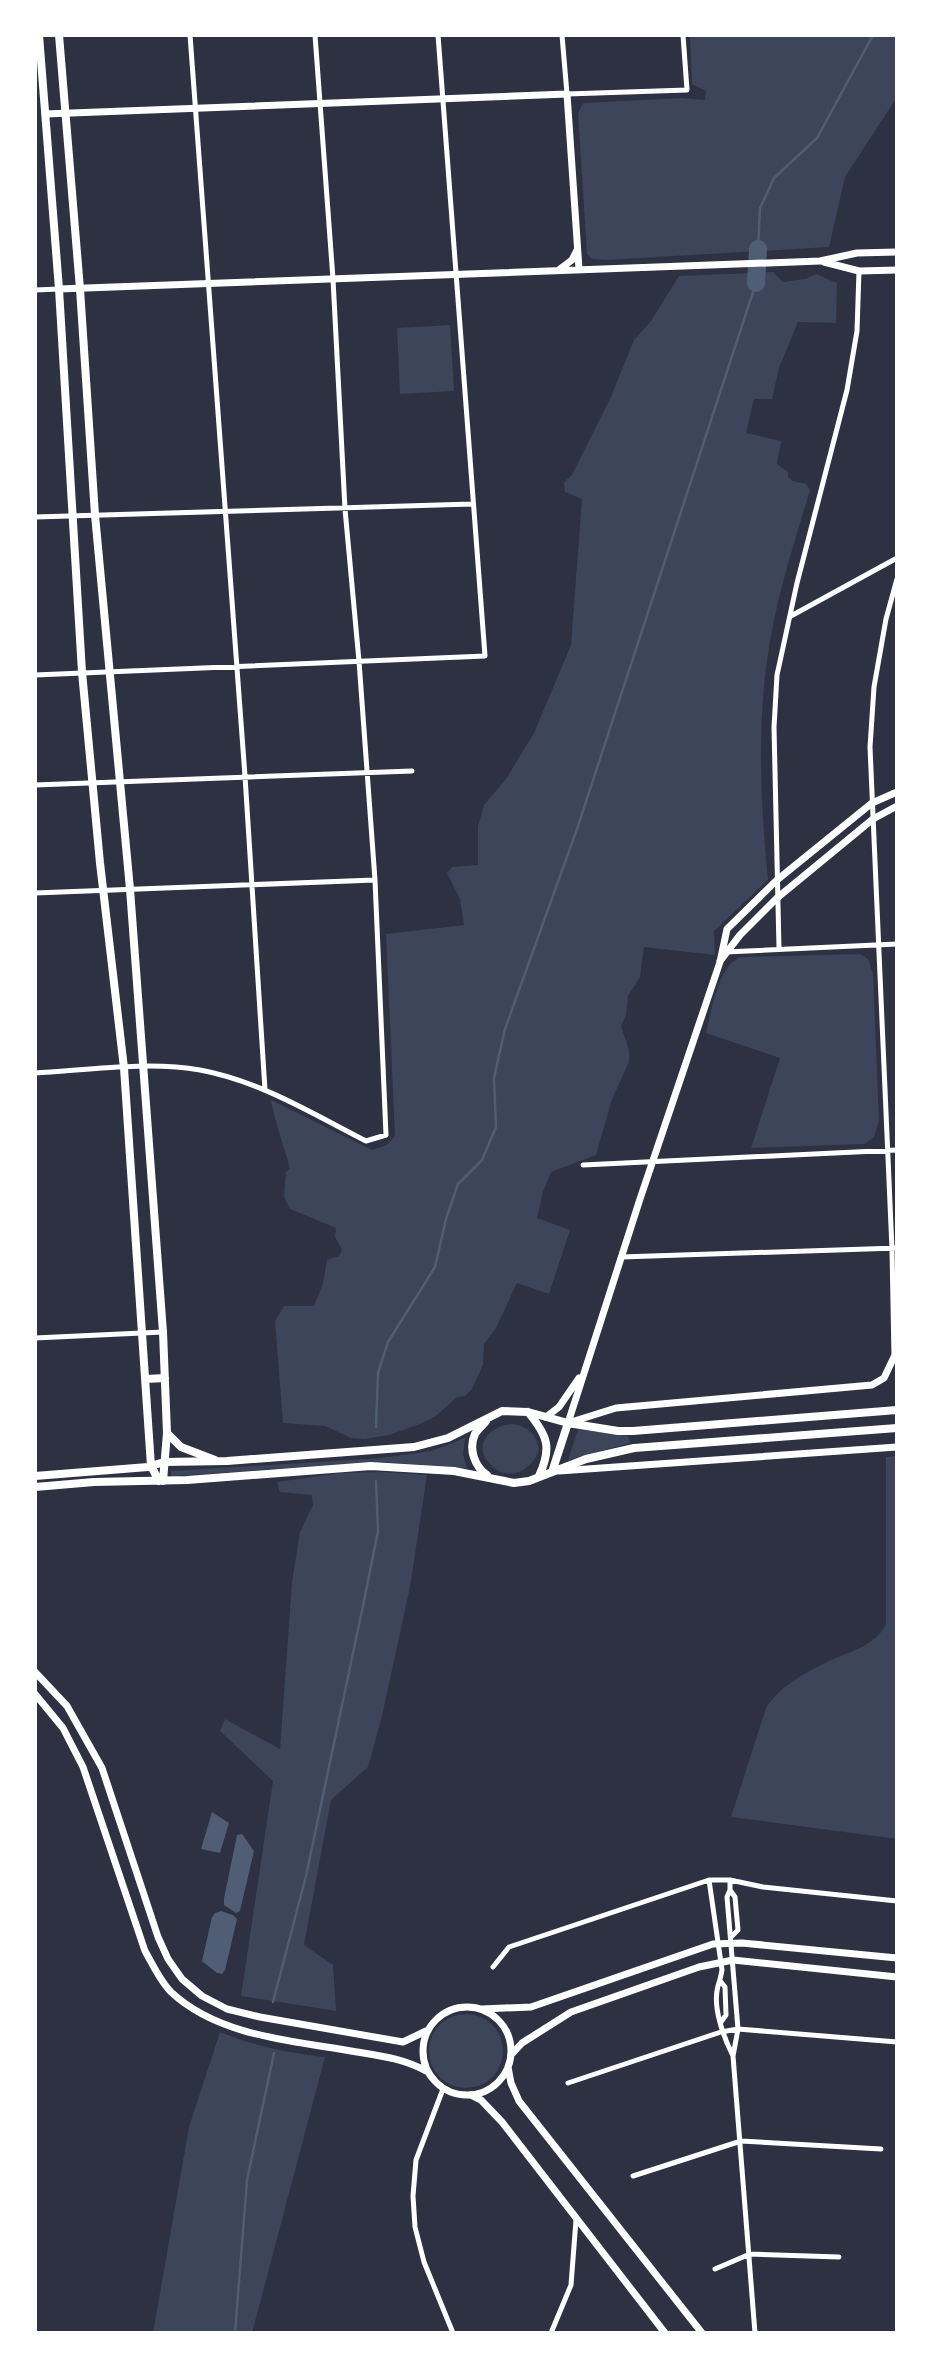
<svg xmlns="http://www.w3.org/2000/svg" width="932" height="2368" font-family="'DM Sans',sans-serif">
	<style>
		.green { fill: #3c4559 }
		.water { fill: #4f5d75 }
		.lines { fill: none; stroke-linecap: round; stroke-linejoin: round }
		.stream { stroke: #4f5d75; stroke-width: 2.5 }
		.river { stroke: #4f5d75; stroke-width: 18 }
		.minor { stroke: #fff; stroke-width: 5 }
		.tertiary { stroke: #fff; stroke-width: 7 }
		.secondary { stroke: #fff; stroke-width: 8 }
	</style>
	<rect width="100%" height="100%" fill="#2d3142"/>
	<!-- green -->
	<path class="green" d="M690,35H897V97L845,177L829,247L606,260L592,259L587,254L578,113L583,103L682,98L705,100L706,91L692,84Z
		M773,272L783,282L805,279L816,274L837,283L836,323L798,322L779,368L772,399H754L746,433L781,441L777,464L788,472V477L793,481L806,484L810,490C793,547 775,601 767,661C757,731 761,810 768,880L714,931L715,955L644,947L640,977L628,996L626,1015L621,1026L629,1050V1062L612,1099L596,1155L551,1172L543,1192L537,1218L570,1230L549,1294L517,1283L496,1328L484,1344L483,1365L472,1389L465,1396L457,1397L436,1416L420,1424L389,1435L365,1439L351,1438L325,1426L283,1423L275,1321L284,1306H314L323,1283L327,1260L339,1256L342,1250L335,1237L336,1228L290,1209L284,1197L286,1172L290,1169C284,1145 275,1124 271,1100L372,1150L387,1145L395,1136L386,934L464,925L460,899L447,873L452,867L478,865V826L484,805L506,779L534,733L571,645L582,499L565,492L564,482L572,475L610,399L634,340L651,321L679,276Z
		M450,325L454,391L400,394L397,328Z
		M860,954L868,959L873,974L879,1121L874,1137L865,1144L751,1148L780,1058L706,1033C711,1012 719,960 743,957Z
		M513,1424C528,1427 536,1433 539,1449C534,1470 508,1483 491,1465C471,1446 490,1425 513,1424Z
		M578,1429L628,1436L630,1443L568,1460Z
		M465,1438L463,1454L467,1468L383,1462L171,1476V1471L382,1458L431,1451Z
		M897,1456V1839L731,1817L766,1708C780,1686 805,1673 827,1662C851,1650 871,1649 886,1625V1457Z
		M382,1472L427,1475L410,1587L382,1716L368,1767L331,1800L304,1945L333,1965L336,2011L241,1996L273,1781L220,1731L225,1719L280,1749L292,1582L300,1532L313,1505L312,1495L280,1492L277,1482L340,1473Z
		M429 2051a37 37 0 1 1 74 0a37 37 0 1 1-74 0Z
		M220,2032C254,2046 288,2053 325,2057L252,2333H153L189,2127Z"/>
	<!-- water -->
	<path class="water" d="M212,1812L229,1823L220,1853L201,1849Z
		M242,1834L254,1851L240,1911L236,1913L224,1905V1898L237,1835Z
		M221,1911L233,1915L237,1919L225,1970L222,1974L217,1973L202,1961L212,1917L215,1913Z"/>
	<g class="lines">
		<!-- stream -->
		<path class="stream" d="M758,249L760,208L774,178L817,138L873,35
			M376,1427L378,1373L388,1342L435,1267L446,1219L458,1184L482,1160L496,1127L494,1078L505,1029L577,829L756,283
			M273,2002L306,1876L364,1601L378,1531L376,1481
			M235,2333L247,2180L274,2053"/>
		<!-- river -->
		<path class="river" d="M756,283L758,249"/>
		<!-- minor -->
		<path class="minor" d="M190,35L245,776L265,1090
			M562,35L567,94L687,90L683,35
			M35,290L59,289
			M35,517L472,504
			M791,616L897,558
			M35,675L485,656L438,35
			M35,785L412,771
			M35,893L375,880
			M779,948L774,727L777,675L797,583L847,390L857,331L859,271
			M725,952L897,944
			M35,1073C87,1070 149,1061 200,1070C260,1081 313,1114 366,1141L386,1135L375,880L359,661L345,509L333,279L315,35
			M583,1165L897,1150
			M621,1257L897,1248
			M35,1338L163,1332
			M894,1357L892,1249L870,747L874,687L886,619L897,579
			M709,1880L722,1970C721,1977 720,1980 718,1986C712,2007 724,2038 733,2056
			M730,1880V1890L727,1897L738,2029L733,2056L755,2333
			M730,1890L735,1897L738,1930L731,1937
			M493,1967L509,1947L709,1880H730L763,1887L897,1901
			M721,2022L726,2015L725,1987L721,1982
			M568,2083L721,2032L738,2029L897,2042
			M443,2089L416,2160L413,2196L415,2227L424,2262L453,2333
			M633,2176L741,2141L881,2149
			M715,2269L750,2254L839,2257
			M551,2333L571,2285L576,2220"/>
		<!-- tertiary -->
		<path class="tertiary" d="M45,114L567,94L579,269
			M824,262L859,271L897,270
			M560,269L572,260L577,250
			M59,289L820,261L857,253L897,252
			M720,961L740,935L777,898L873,819L897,806
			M546,1417L559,1407L579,1378
			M568,1423L640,1199L720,962L727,929L777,880L872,803L897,792
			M568,1423L616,1408L872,1385L884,1378L894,1357
			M559,1471L897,1447
			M35,1672L67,1706L102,1768L158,1937L168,1959L182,1979L202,1996L227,2009L260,2017L403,2042L426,2031
			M35,1694L63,1728L83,1767L145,1951C153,1965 160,1981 171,1992C219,2037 295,2041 357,2052C382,2056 405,2059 428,2072
			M423 2051a44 44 0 1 1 88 0a44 44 0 1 1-88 0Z
			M482,2009L531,2007L713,1944L742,1943L897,1958
			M511,2055L522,2043L571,2012L699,1967L733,1960L897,1977
			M508,2067L511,2083L519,2101L702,2333
			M471,2095L481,2100L502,2122L665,2333"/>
		<!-- secondary -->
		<path class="secondary" d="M39,35L59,289L82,672L100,863L124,1068L151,1466L159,1481
			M59,35L80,289L95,515L130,889L163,1332L167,1433L163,1481
			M146,1379L165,1378
			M528,1412C548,1436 552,1448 539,1476
			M486,1421C483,1425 477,1430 475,1434C468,1449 475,1467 487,1475
			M167,1433L181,1447L215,1460
			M552,1472L568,1423
			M35,1476L148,1467L164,1462L227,1461L414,1447L448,1438L502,1411L528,1412L568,1423L618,1431H633L897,1410
			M35,1487L94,1482L187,1480L371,1466L454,1471L514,1483L529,1481L586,1459L634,1448L897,1428"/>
	</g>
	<!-- border -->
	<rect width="932" height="2368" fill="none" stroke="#ffffff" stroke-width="74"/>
</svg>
